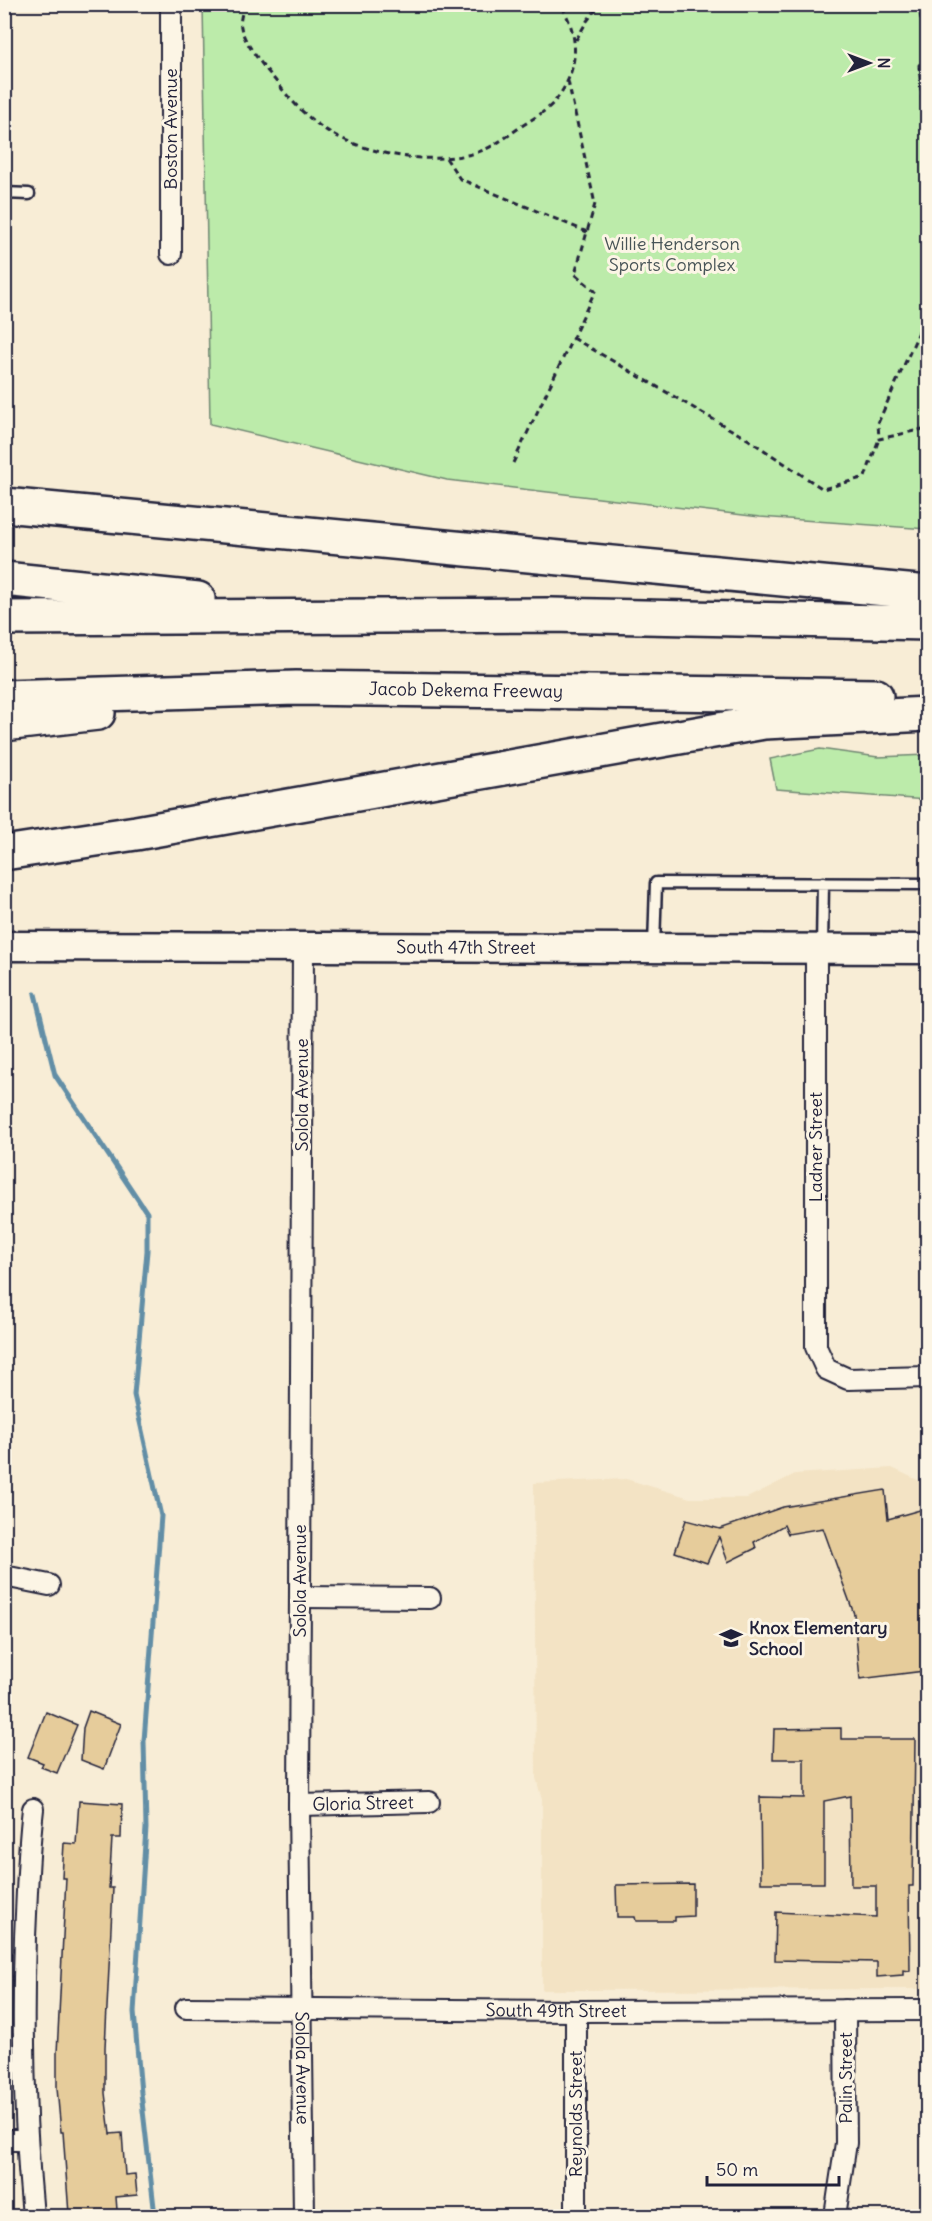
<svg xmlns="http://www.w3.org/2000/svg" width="932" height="2221" font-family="Delius,sans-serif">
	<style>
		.built { fill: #f3e3c4 }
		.green { fill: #bcebaa; stroke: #6f8672; stroke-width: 1.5 }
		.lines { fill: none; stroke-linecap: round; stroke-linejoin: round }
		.stream { stroke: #628ea6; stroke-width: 5 }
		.building { fill: #e6cc9b; stroke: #22223b; stroke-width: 1.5 }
		.service-casing { stroke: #22223b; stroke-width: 15 }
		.minor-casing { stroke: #22223b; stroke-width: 24 }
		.secondary-casing { stroke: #22223b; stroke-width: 33 }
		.motorway-casing { stroke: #22223b; stroke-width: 38 }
		.path { stroke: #22223b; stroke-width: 3; stroke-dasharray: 6 4.5; stroke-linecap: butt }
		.service { stroke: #fcf5e5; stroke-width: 10 }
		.minor { stroke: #fcf5e5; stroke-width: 20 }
		.secondary { stroke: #fcf5e5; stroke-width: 28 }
		.motorway { stroke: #fcf5e5; stroke-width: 33 }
		.labels { text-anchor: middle; stroke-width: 6; stroke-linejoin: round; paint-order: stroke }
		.street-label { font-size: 18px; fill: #22223b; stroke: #fcf5e5 }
		.park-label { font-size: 18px; fill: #485457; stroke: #fcf5e5 }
		.poi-label { font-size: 18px; font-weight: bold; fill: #22223b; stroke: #fcf5e5; text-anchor: start }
	</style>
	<rect width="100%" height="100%" fill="#f8edd6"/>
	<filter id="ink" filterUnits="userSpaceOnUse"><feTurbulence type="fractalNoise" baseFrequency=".0167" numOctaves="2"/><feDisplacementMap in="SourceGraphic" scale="12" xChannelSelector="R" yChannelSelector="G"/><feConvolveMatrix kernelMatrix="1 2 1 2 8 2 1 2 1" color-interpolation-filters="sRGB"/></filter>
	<g filter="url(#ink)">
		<!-- built -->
		<path class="built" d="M892,1468L922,1482L927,1487V1989L542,1990V1800L536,1778L534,1483L626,1479L690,1498H747L795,1474Z"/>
		<!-- green -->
		<path class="green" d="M203,5H927V529L760,517L447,480L210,424Z
			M820,749L878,757L927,755V800L776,789L770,759Z"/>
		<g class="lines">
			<!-- stream -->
			<path class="stream" d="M35,994L55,1075L147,1213V1251L134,1395L161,1516L144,1741L146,1828L134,2012L141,2093L155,2216"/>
		</g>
		<!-- building -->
		<path class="building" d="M885,1490L888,1519L927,1508V1668H924V1671L860,1679L854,1614L823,1528L788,1534L784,1525L754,1542L756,1548L728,1562L719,1537L707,1563L675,1552L686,1520L720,1529L783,1507Z
			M89,1711L121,1724L104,1769L81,1760L83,1728Z
			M46,1712L77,1725L57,1773L41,1767L43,1763L28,1757Z
			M841,1728V1739H915L913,1886H909L910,1971L903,1970V1975L877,1977V1962L775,1960L776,1912L876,1917V1886H851L850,1796L824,1801V1883H761L760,1797L804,1798V1759H773L774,1729Z
			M79,1801L122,1804L121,1838H112L109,1888H113L105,2047V2093L110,2134L122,2133L125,2175L135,2174L137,2195L116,2197L117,2210L69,2214L63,2132H61L57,2088V2053L66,1878H62L64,1843L76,1844Z
			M693,1884V1916L675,1917V1921H636L635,1917H617L616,1885Z"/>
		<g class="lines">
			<!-- service casing -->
			<g class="service-casing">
				<path id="service" d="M4,193L29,194
					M654,947L656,883L928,884
					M822,948L823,883"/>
			</g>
			<!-- minor casing -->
			<g class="minor-casing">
				<g id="minor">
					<path d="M171,4V254"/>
					<path id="s1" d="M303,946L299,1805L304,2216"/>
					<path d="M816,948V1347L826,1369L848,1379L928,1377"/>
					<path d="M4,1576L49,1585"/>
					<path d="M300,1597L430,1598"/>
					<path id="s2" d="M299,1805L429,1802"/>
					<path id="s3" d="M186,2008L576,2011L928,2010"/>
					<path d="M4,2140H26"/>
					<path d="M33,2216C24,2123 22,2030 25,1937C27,1894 28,1851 33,1809"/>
					<path d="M576,2216V2011"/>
					<path d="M835,2216L846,2143L845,2010"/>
				</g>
			</g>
			<!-- secondary casing -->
			<g class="secondary-casing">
				<g id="secondary">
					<path id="s4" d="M4,946L928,949"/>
				</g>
			</g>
			<!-- motorway casing -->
			<g class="motorway-casing">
				<g id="motorway">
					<path d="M4,505L928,593"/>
					<path d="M4,579L198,599"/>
					<path d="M4,618L551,615L928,623"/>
					<path id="s5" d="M4,697L296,688L876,696"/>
					<path d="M4,724L98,713"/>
					<path d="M4,853L136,833L764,722L928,714"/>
				</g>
			</g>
			<!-- path -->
			<path class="path" d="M244,4C243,11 239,21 241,27C243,42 265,68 275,80C293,104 315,127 343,139C380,156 426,163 467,155C488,151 502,140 519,128C530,120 546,112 555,101C579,71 581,36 560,4
				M918,4L928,52
				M576,40L587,21L600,4
				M928,57L919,65L928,169
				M446,158L460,179L587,232
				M928,312L878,423L879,439L928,428
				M573,338L749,440L823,489L865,477L879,439
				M513,463L595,291L575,274L595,204L568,81"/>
			<!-- service -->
			<use href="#service" class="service"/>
			<!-- minor -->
			<use href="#minor" class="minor"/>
			<!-- secondary -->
			<use href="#secondary" class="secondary"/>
			<!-- motorway -->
			<use href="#motorway" class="motorway"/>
		</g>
	</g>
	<!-- icons -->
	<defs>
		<g id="school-bare" transform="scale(1.8)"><path d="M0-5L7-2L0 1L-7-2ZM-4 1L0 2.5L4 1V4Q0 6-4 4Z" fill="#22223b" stroke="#fcf5e5" stroke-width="2.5" paint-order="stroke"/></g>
	</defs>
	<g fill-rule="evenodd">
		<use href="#school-bare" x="731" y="1638"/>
	</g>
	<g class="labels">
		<!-- street labels -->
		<g class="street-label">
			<text transform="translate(171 129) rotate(-90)" y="6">Boston Avenue</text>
			<text dy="6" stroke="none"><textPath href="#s5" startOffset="462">Jacob Dekema Freeway</textPath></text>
			<text dy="6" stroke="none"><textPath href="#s4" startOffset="462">South 47th Street</textPath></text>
			<text transform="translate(302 1095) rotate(-90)" y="6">Solola Avenue</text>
			<text transform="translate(816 1147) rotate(-90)" y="6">Ladner Street</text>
			<text transform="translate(300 1581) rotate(-90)" y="6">Solola Avenue</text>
			<text dy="6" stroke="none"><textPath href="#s2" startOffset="64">Gloria Street</textPath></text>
			<text dy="6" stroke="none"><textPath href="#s3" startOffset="370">South 49th Street</textPath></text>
			<text dy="6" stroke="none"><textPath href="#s1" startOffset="1122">Solola Avenue</textPath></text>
			<text transform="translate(846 2078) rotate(-90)" y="6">Palin Street</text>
			<text transform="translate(576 2114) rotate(-90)" y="6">Reynolds Street</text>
		</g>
		<!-- park labels -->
		<g class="park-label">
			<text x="672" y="250">Willie Henderson<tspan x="672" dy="21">Sports Complex</tspan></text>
		</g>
		<!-- poi labels -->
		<g class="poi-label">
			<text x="749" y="1634">Knox Elementary<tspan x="749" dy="21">School</tspan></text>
		</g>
	</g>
	<!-- margin -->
	<rect width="932" height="2221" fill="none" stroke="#fcf5e5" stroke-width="24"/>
	<rect x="12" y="12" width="908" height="2197" fill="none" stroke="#22223b" stroke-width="2" filter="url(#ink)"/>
	<!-- north arrow -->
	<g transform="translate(869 63) rotate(90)" stroke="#fcf5e5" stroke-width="4.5" paint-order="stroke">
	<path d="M0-4.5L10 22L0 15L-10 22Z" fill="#22223b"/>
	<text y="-9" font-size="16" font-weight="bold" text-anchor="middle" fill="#22223b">N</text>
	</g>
	<!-- scale -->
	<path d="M707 2176v9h132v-9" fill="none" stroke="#22223b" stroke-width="3"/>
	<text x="716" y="2176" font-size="18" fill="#22223b" stroke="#fcf5e5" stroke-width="4.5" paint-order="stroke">50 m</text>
</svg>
